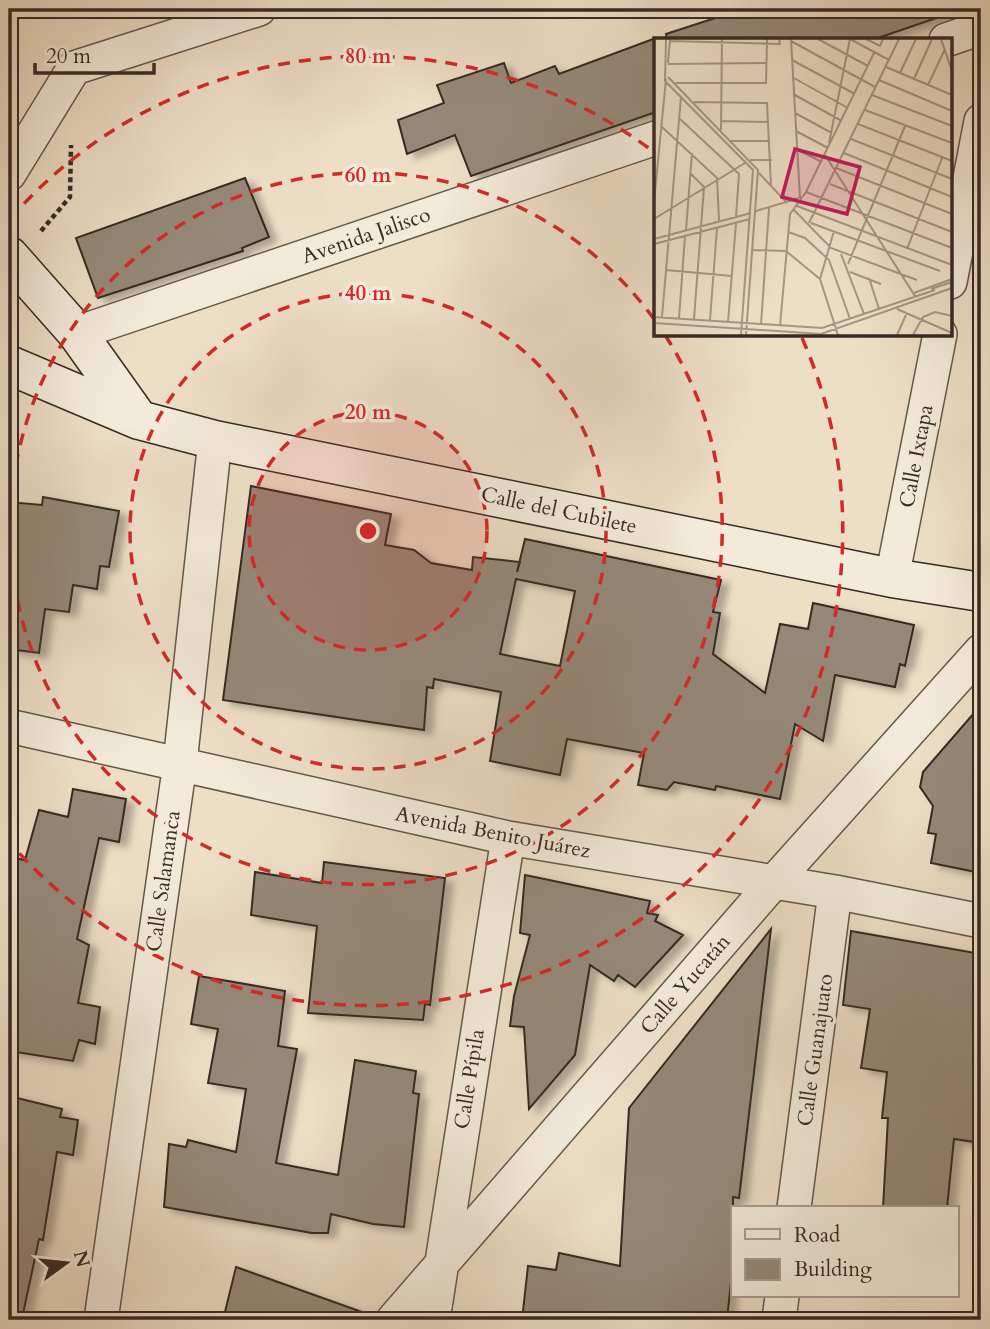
<svg xmlns="http://www.w3.org/2000/svg" width="990" height="1329" font-family="Cardo,serif">
	<style>
		.building { fill: #958878; stroke: #362a24; stroke-width: 2; fill-rule: evenodd; filter: url(#shadow) }
		.lines { fill: none; stroke-linecap: round; stroke-linejoin: round }
		.street-casing { stroke: #64574c; stroke-width: 36 }
		.secondary-casing { stroke: #362a24; stroke-width: 41 }
		.path { stroke: #362a24; stroke-width: 4.5; stroke-dasharray: 5 3.5; stroke-linecap: butt }
		.street { stroke: #f3eada; stroke-width: 33 }
		.secondary { stroke: #f3eada; stroke-width: 38 }
		.ring { fill: none; stroke: #d62828; stroke-width: 3.5; stroke-dasharray: 12 9 }
		.labels { text-anchor: middle; stroke-width: 7; stroke-linejoin: round; paint-order: stroke }
		.street-label { font-size: 21px; fill: #362a24; stroke: #f3eada }
		.inset-road { fill: none; stroke: #a49685; stroke-width: 2 }
		.view { fill: #c2185b; fill-opacity: 0.15; stroke: #c2185b; stroke-width: 3.5 }
		.inset-edge { fill: none; stroke: #362a24; stroke-width: 3.5 }
		.centre { fill: #d62828; stroke: #f3eada; stroke-width: 3.5 }
		.ring-label { font-size: 21px; text-anchor: middle; font-weight: bold; fill: #d62828; stroke: #f3eada; stroke-width: 7; stroke-linejoin: round; paint-order: stroke }
	</style>
	<defs>
		<filter id="shadow"><feDropShadow dx="8" dy="4.5" stdDeviation="3.5" flood-color="#0004"/></filter>
	</defs>
	<rect width="100%" height="100%" fill="#eddec6"/>
	<filter id="stains"><feTurbulence type="fractalNoise" baseFrequency=".00286" numOctaves="4"/><feColorMatrix values="0 0 0 0 .2 0 0 0 0 .09 0 0 0 0 .02 0 0 0 .5 -.17"/></filter>
	<radialGradient id="worn" r=".72"><stop offset=".6" stop-color="#630" stop-opacity="0"/><stop offset="1" stop-color="#630" stop-opacity=".3"/></radialGradient>
	<!-- building -->
	<path class="building" d="M743,9H947L948,14L872,40H667L666,34Z
		M656,38V112L471,176L455,135L407,154L398,120L444,103L437,85L504,63L511,83L555,66L559,74Z
		M245,178L269,237L242,248L243,251L98,298L76,238Z
		M251,486L391,514L385,545L414,550L431,563L472,570L473,557L520,562L517,572L525,539L721,580L713,612L720,613L713,654L765,693L780,624L808,629L813,603L914,625L905,666L900,664L895,687L835,675L823,741L795,724L780,799L716,786L715,790L674,782L667,790L638,785L644,753L567,739L560,775L490,761L501,692L434,679L433,688L427,687L424,730L223,700ZM516,579L575,591L560,666L500,654Z
		M43,497L119,511L109,567L100,566L97,589L73,585L69,612L45,609L39,653L9,649V502L42,505Z
		M981,705V873L931,863L936,834L928,833L933,806L920,787L923,772Z
		M73,789L126,799L119,842L99,838L77,939L89,945L78,1003L100,1007L95,1044L79,1040L73,1061L9,1051V963L16,929L9,928V857L25,860L39,810L68,817Z
		M324,862L445,878L430,1005L425,1004L423,1020L308,1013L317,926L251,915L255,872L322,883Z
		M525,875L650,901L647,913L658,915L655,921L683,935L635,987L618,975L614,981L590,965L575,1055L529,1109L524,1027L510,1026L514,996L530,935L520,933Z
		M771,929L739,1198L733,1197V1262L727,1320H522L528,1266L556,1270L559,1253L620,1266L629,1108Z
		M851,931L981,954V1143L954,1139L947,1208H883L888,1118H882L887,1072L861,1068L870,1009L843,1005Z
		M199,976L285,991L278,1046L297,1049L276,1163L338,1175L355,1060L416,1071L413,1093L419,1094L404,1227L373,1224L331,1214L328,1233H312L164,1207L169,1144L186,1147L188,1140L236,1152L246,1089L208,1083L218,1029L191,1024Z
		M9,1096L62,1109L60,1117L78,1120L73,1155L57,1152L43,1240L39,1239L23,1314L9,1312Z
		M236,1267L373,1316L372,1320H223Z"/>
	<g class="lines">
		<!-- street casing -->
		<g class="street-casing">
			<path id="street" d="M946,40L981,28
				M9,174L74,68L259,9
				M950,282L981,121
				M77,333L656,138
				M892,578L940,334
				M9,726L508,838L835,892L981,921
				M794,1208L835,892
				M101,1320L180,763L215,440
				M393,1320L773,883L981,651
				M433,1320L508,838
				M779,1320L782,1296"/>
		</g>
		<!-- secondary casing -->
		<g class="secondary-casing">
			<path id="secondary" d="M9,256L77,333L139,420
				M9,365L139,420L215,440L892,578L981,592"/>
		</g>
		<!-- path -->
		<path class="path" d="M41,231L70,197L71,145"/>
		<!-- street -->
		<use href="#street" class="street"/>
		<!-- secondary -->
		<use href="#secondary" class="secondary"/>
	</g>
	<!-- distance rings -->
	<circle cx="368" cy="531" r="119" fill="#d62828" fill-opacity=".12"/>
	<g class="ring">
		<circle cx="368" cy="531" r="119"/>
		<circle cx="368" cy="531" r="238"/>
		<path d="M665 335A356 356 0 1 1 654 319"/>
		<path d="M10 219A475 475 0 0 1 654 152M802 338A475 475 0 0 1 10 843"/>
	</g>
	<g class="labels">
		<!-- street labels -->
		<g class="street-label">
			<text transform="translate(366 235) rotate(-19)" y="7">Avenida Jalisco</text>
			<text transform="translate(916 456) rotate(-79)" y="7">Calle Ixtapa</text>
			<text transform="translate(559 510) rotate(12)" y="7">Calle del Cubilete</text>
			<text transform="translate(493 832) rotate(11)" y="7">Avenida Benito Juárez</text>
			<text transform="translate(163 881) rotate(-82)" y="7">Calle Salamanca</text>
			<text transform="translate(685 984) rotate(-49)" y="7">Calle Yucatán</text>
			<text transform="translate(815 1050) rotate(-82)" y="7">Calle Guanajuato</text>
			<text transform="translate(469 1079) rotate(-81)" y="7">Calle Pípila</text>
		</g>
	</g>
	<!-- overview -->
	<g transform="translate(654 38)">
		<rect width="298" height="298" fill="#eddec6"/>
		<path class="inset-road" d="M12,1L11,43L99,132L87,297M137,1L146,160M164,1L214,28M196,1L235,22M212,1L226,8L229,1M287,1L298,33M16,3L126,6L125,1M137,3L221,49M138,22L201,56M14,25L16,1M14,26L113,25M232,29L298,57M246,35L262,1M14,39L104,132L92,297M138,39L194,70M260,41L278,1M225,42L298,73M21,45H112L113,1M274,47L291,11M139,56L188,83M218,57L298,88M40,64L113,65L117,148M211,72L298,105M141,75L176,94M26,81L85,136L82,179M68,83L115,84M204,86L298,123M8,89L63,140L65,183M67,92L68,1M142,93L174,110M197,101L298,141M76,103H116M175,105L196,1M142,111L168,124M190,115L298,159M171,117L261,258M96,122H118M182,130L298,176M36,135L50,149L40,281M105,135L133,165M176,146L298,194M152,154L298,210M0,164L12,41M143,168L298,227M140,172L177,210L263,242M102,173L145,160M0,181L91,125M155,185L245,1M157,185L286,233M32,192L38,115M180,193L166,241L184,297M134,194L151,200L175,222L196,281M0,201L97,175M0,206L96,181M253,211L288,120M99,212L132,213L166,241M187,216L210,276M194,226L251,88M12,232L78,238M196,234L227,246M215,240L225,271M277,251L298,244M260,255L298,241M243,271L298,295M0,279L168,290L281,252M8,279L27,59M25,280L31,198M56,282L63,190M74,284L82,185M0,285L167,296L298,250M107,287L115,170M126,288L136,176L152,154L220,15M243,297L252,277M259,297L269,279L281,274L298,278"/>
		<path class="view" d="M141,111L206,129L193,176L128,159Z"/>
		<rect width="298" height="298" class="inset-edge"/>
	</g>
	<circle cx="368" cy="531" r="10" class="centre"/>
	<g class="ring-label">
		<text x="368" y="63">80 m</text>
		<text x="368" y="182">60 m</text>
		<text x="368" y="300">40 m</text>
		<text x="368" y="419">20 m</text>
	</g>
	<!-- margin -->
	<rect width="990" height="1329" fill="none" stroke="#eddec6" stroke-width="35"/>
	<rect x="10" y="10" width="969" height="1308" fill="none" stroke="#362a24" stroke-width="3.5"/>
	<rect x="18" y="18" width="955" height="1294" fill="none" stroke="#362a24" stroke-width="2"/>
	<!-- legend -->
	<rect x="731" y="1206" width="228" height="91" fill="#f3eada" stroke="#a79d91" stroke-width="2"/>
	<rect x="745" y="1229" width="35" height="10" fill="#f3eada" stroke="#a79d91" stroke-width="2"/>
	<text x="794" y="1242" font-size="21" fill="#362a24">Road</text>
	<rect x="745" y="1259" width="35" height="21" fill="#958878" stroke="#a79d91" stroke-width="2"/>
	<text x="794" y="1276" font-size="21" fill="#362a24">Building</text>
	<!-- north arrow -->
	<g transform="translate(66 1263) rotate(75)" stroke="#f3eada" stroke-width="5" paint-order="stroke">
	<path d="M0-5L12 26L0 18L-12 26Z" fill="#362a24"/>
	<text y="-10" font-size="19" font-weight="bold" text-anchor="middle" fill="#362a24">N</text>
	</g>
	<!-- scale -->
	<path d="M35 63v10h119v-10" fill="none" stroke="#362a24" stroke-width="3.5"/>
	<text x="46" y="63" font-size="21" fill="#362a24" stroke="#f3eada" stroke-width="5" paint-order="stroke">20 m</text>
	<rect width="100%" height="100%" filter="url(#stains)"/>
	<rect width="100%" height="100%" fill="url(#worn)"/>
</svg>
